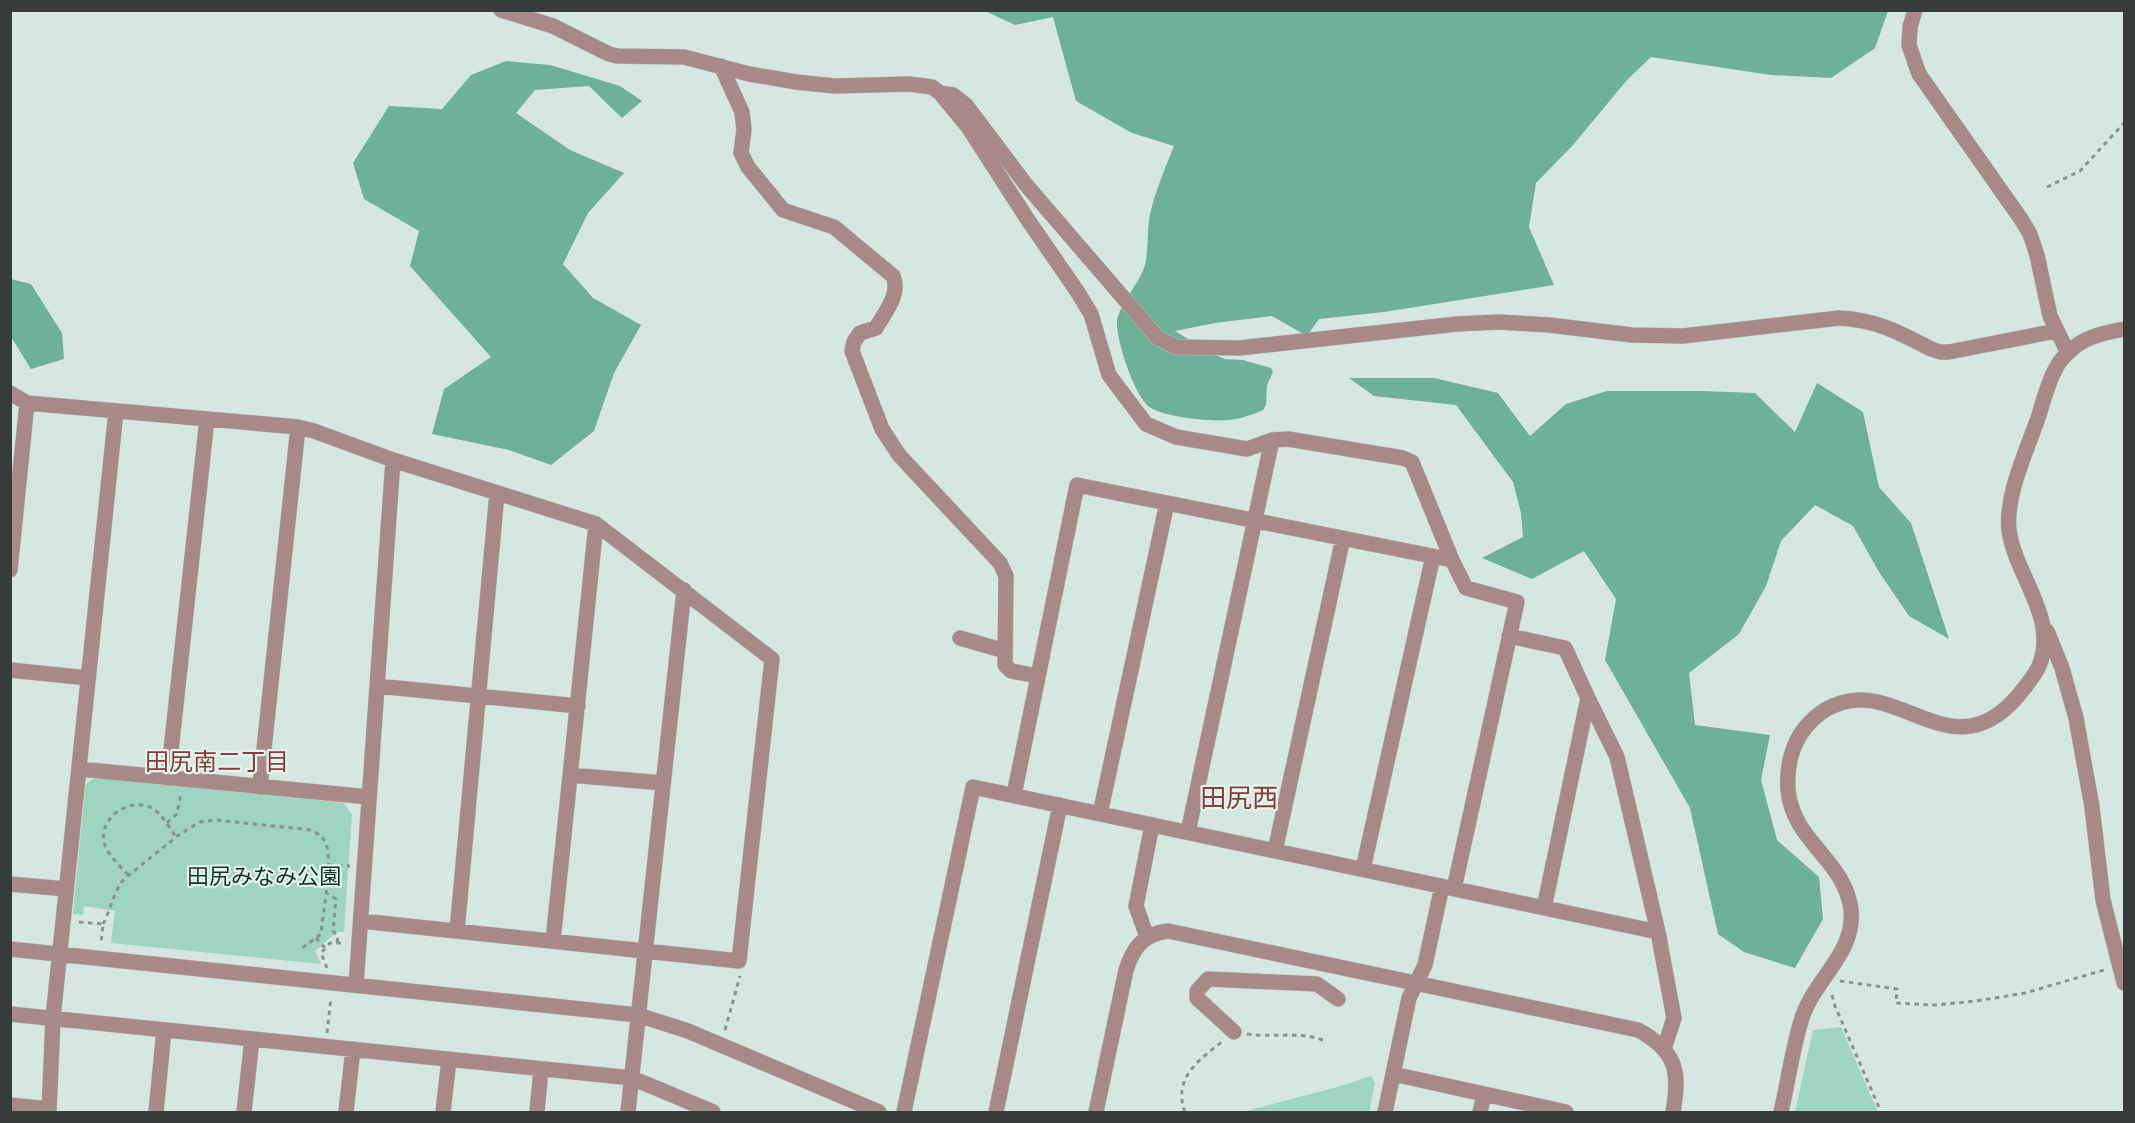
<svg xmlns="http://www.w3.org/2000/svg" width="2135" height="1123" font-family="Jost,'Noto Sans JP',sans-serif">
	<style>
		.green { fill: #9dd5c0 }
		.forest { fill: #6db199 }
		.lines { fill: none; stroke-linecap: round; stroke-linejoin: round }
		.minor-casing { stroke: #b6c4bf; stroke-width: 16 }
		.path { stroke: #88938f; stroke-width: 3; stroke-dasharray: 4.5 4.5; stroke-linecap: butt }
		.minor { stroke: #a78a87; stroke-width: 15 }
		.labels { text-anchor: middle; stroke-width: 4.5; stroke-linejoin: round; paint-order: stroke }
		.park-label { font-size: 22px; fill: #113228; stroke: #e3f3ed }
		.neighbourhood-label { font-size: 24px; fill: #863e38; stroke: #e3f3ed }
		.quarter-label { font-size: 26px; fill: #863e38; stroke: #e3f3ed }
	</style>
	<rect width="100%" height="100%" fill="#d6e6e0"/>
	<!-- green -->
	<path class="green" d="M96,777L344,803L352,815L344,932H337L315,951L321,964L111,943L115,911L84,906L83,915L73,914L85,789L86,784Z
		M1841,1027L1878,1112H1795L1813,1030Z
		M1371,1076L1375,1083L1369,1112H1247L1250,1110L1341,1086Z"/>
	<!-- forest -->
	<path class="forest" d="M985,11H1888L1875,48L1831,78L1771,75L1651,57L1627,80L1573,145L1536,183L1529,227L1554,285L1384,312L1319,319L1307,336L1272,316L1215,323L1175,331L1188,339L1200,349L1225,359L1243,360L1271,368L1273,372L1267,385L1266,405L1263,410C1252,415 1240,419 1228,420C1211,422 1161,417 1148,406C1134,393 1116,341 1117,321C1118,309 1136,286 1142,273C1150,258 1146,232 1150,215C1155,191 1165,169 1174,146L1132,133L1076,101L1053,17L1015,25Z
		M506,61L550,65L620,86L642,101L622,118L589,86L535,90L516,113L570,150L624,173L588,213L563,264L593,298L641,325L614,373L594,431L551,465L509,450L432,434L444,389L491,357L410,266L419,231L364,199L353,163L389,106L442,109L471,75Z
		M11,279L31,284L62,333L64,359L31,369L11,337Z
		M1349,378H1434L1498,393L1530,436L1566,404L1607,391H1701L1755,393L1795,432L1817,383L1863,412L1879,487L1911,523L1949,639L1909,616L1879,572L1853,526L1815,505L1781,541L1766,586L1739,634L1689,673L1695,725L1770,735L1761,780L1777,840L1819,877L1823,919L1795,968L1744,952L1718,934L1690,808L1605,660L1616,599L1584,551L1532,579L1482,558L1523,537L1521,513L1513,482L1456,405L1374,396Z"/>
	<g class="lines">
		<!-- minor casing -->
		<g class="minor-casing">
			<path id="minor" d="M501,10L553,26L609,54L617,56L684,57L749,74L796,82L835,86L909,84L932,87L940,93L968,127L1028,220L1077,291L1091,314L1109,375L1146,424L1176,437L1247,449L1272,440L1288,439L1403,458L1412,462L1452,560L1466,588L1517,602L1454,889
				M1915,10L1910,27L1909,45L1919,74L2021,219L2030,234L2037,255L2050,316L2068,353
				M721,66L742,112L744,129L741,153L748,167L783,210L834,227L893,276C901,294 885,312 876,328L860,333L854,342L852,351L882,429L899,455L1000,563L1006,576L1005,665L1011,671L1038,676
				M940,93L953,95L966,105L1027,186L1158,338L1176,347L1239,348L1457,324L1499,322L1549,325L1632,335L1683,336L1839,318C1877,320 1898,332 1931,349L1940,352H1949L2056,331
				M10,393L27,403L298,427L314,431L393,460L596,524L772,659L739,961L361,921
				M10,570L27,403
				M2047,631L2062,668L2076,718L2092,807L2103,900L2124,983
				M1509,636L1565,648L1588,698L1544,908
				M960,638L1005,651
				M10,670L88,678
				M377,686L578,706
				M1588,698L1617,757L1658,932L1674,1018L1664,1049
				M79,769L369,797
				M570,775L663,783
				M168,778L207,419
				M260,787L298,427
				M1014,795L1077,485L1452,560
				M1100,814L1167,503
				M1188,832L1272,440
				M1275,851L1343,538
				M1363,869L1433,556
				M10,884L66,889
				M457,931L497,493
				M1147,937L1136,906L1152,825
				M553,941L596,524
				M10,949L638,1015L688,1031L879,1112
				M356,985L393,460
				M10,1014L632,1078L713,1112
				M1234,1032L1197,998V991L1208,979L1317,984L1338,999
				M1393,1074L1566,1112
				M10,1105L49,1109
				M49,1112L53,1018L116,411
				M156,1112L164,1030
				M244,1112L252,1039
				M346,1112L353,1049
				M443,1112L449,1059
				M537,1112L541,1069
				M628,1112L684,590
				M904,1112L973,787L1658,932
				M996,1112L1060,805
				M1096,1112L1126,970C1133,948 1143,934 1168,931L1638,1030C1677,1051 1680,1072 1673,1112
				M1385,1112L1409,998L1425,965L1442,886
				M1480,1112L1484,1095
				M1781,1112C1788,1082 1792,1051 1801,1021C1812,981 1856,954 1851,909C1844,859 1793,842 1788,790C1787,775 1788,762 1794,747C1800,732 1811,719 1825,710C1895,668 1948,776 2017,697C2025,687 2034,677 2039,666C2059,618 2015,576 2009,530C2005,495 2028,448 2039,415C2044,399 2048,382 2056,368C2059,362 2064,356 2070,351C2085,336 2105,333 2124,329"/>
		</g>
		<!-- path -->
		<path class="path" d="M2047,187L2080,171L2124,123
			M167,823L177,814L181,793
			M329,865L350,866
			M128,875C121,867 109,856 105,846C96,819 129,796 152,808C162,814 169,827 176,837
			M325,892L336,899L333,931L338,936L337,943
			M79,922L103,924L101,944
			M103,924C111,909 113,893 124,879L180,834L200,822L216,820L311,830C319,834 325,838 327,847C332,869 323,910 321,934L301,949
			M316,938L325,948
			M327,968L321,953L330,943H345
			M1840,981L1897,989L1896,1003L1935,1005L1976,1001L2025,993L2104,970
			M1832,995L1835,1006L1881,1112
			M725,1030L740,976
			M327,1033L331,998
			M1247,1034C1272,1038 1299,1031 1323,1040
			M1185,1112C1172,1078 1200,1059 1223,1041"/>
		<!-- minor -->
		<use href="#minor" class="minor"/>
	</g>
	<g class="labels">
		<!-- park labels -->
		<g class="park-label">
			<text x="264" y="884">田尻みなみ公園</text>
		</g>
		<!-- neighbourhood labels -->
		<g class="neighbourhood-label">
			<text x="217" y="770">田尻南二丁目</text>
		</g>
		<!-- quarter labels -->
		<g class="quarter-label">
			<text x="1239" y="807">田尻西</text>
		</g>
	</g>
	<!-- border -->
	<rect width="2135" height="1123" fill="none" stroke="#363c3a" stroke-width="24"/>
</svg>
